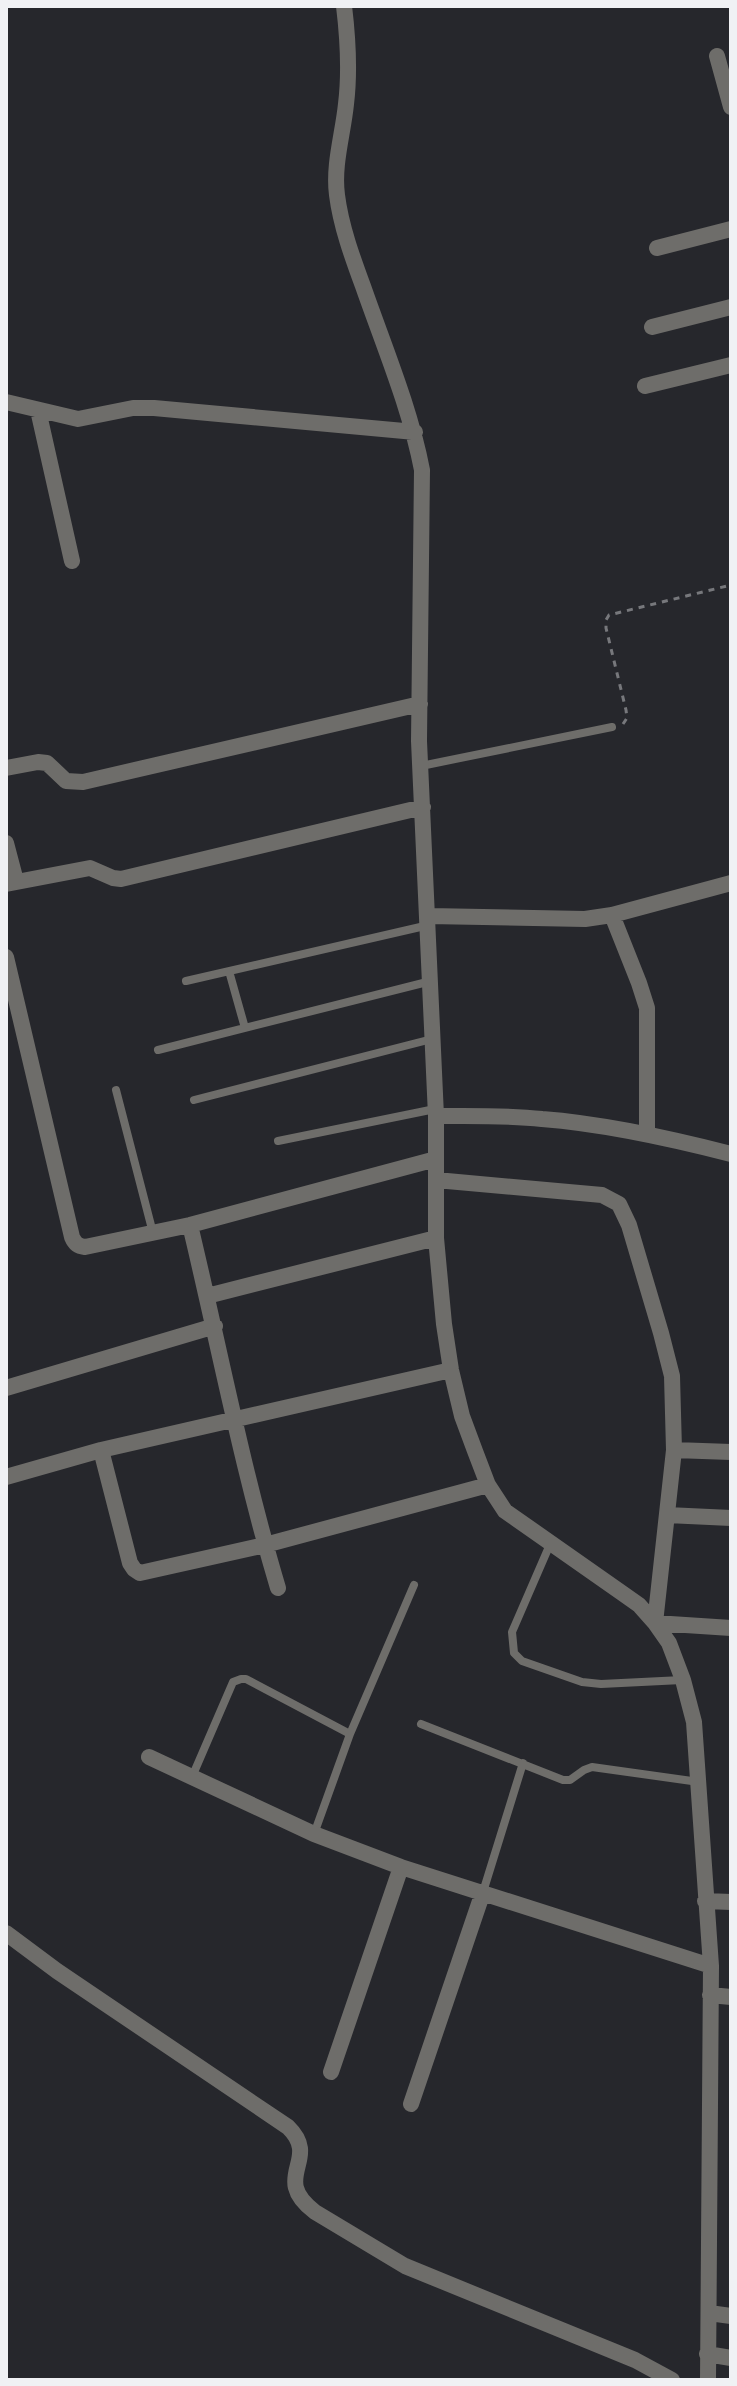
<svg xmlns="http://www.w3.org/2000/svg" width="737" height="2386" font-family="'Source Serif 4',serif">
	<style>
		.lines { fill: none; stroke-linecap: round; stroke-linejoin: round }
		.path { stroke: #77787c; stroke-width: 3; stroke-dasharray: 6 6; stroke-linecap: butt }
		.lane { stroke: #6e6d6a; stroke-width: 8 }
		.street { stroke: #6e6d6a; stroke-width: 16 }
	</style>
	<rect width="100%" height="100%" fill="#26272c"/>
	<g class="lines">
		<!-- path -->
		<path class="path" d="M623,724L627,718L626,710L606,628V620L609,615L731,585"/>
		<!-- lane -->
		<path class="lane" d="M421,766L612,727
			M229,971L245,1028
			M186,981L429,925
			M158,1050L431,981
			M116,1090L153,1233
			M194,1100L432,1039
			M278,1141L435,1109
			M551,1542L512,1632L514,1653L522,1661L582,1682L601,1684L682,1680
			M421,1724L563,1780H570L584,1770L592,1767L699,1782
			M192,1777L233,1682L241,1679H246L350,1734
			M314,1834L350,1734L414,1585
			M483,1892L523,1763"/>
		<!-- street -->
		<path class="street" d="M344,6C348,39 350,71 346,104C343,134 333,165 337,195C341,227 353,259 364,289C385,349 410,408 422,470L419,741L436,1116V1238L444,1324L451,1370L462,1416L475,1451L488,1485L505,1511L622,1593L639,1605L655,1623L669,1643L683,1680L694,1722L711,1966L708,2380
			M717,56L731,107
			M657,248L731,229
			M652,327L731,307
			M645,386L731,365
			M6,402L78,419L133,408H154L415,432
			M38,410L72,561
			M6,768L38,762L47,763L66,781L83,782L420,704
			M6,843L16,881
			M6,884L90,868L113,878L121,879L423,807
			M612,915L639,983L647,1008V1134
			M429,916L585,919L612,915L731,883
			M6,957L72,1237C75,1244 78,1246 85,1247L190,1225L436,1159
			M436,1116C471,1116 507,1115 542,1119C606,1124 669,1138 731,1154
			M436,1180L602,1195L619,1204L629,1225L661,1333L672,1376L674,1450L655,1623L731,1628
			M190,1225C219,1346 242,1468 278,1588
			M207,1296L436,1238
			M6,1388L215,1326
			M101,1450L130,1563L134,1569L140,1573L265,1545L488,1485
			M674,1450L731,1452
			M6,1477L101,1450L451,1370
			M667,1515L731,1518
			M149,1757L314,1834L401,1867L711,1966
			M705,1901L731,1902
			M6,1933L57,1971L288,2127C322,2160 269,2177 315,2212L405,2266L635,2360L672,2380
			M710,1995L731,1997
			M331,2072L401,1867
			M411,2104L483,1892
			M709,2313L731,2316
			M707,2354L731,2358"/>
	</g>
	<!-- border -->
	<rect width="737" height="2386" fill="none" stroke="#f0f1f4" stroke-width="16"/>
</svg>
